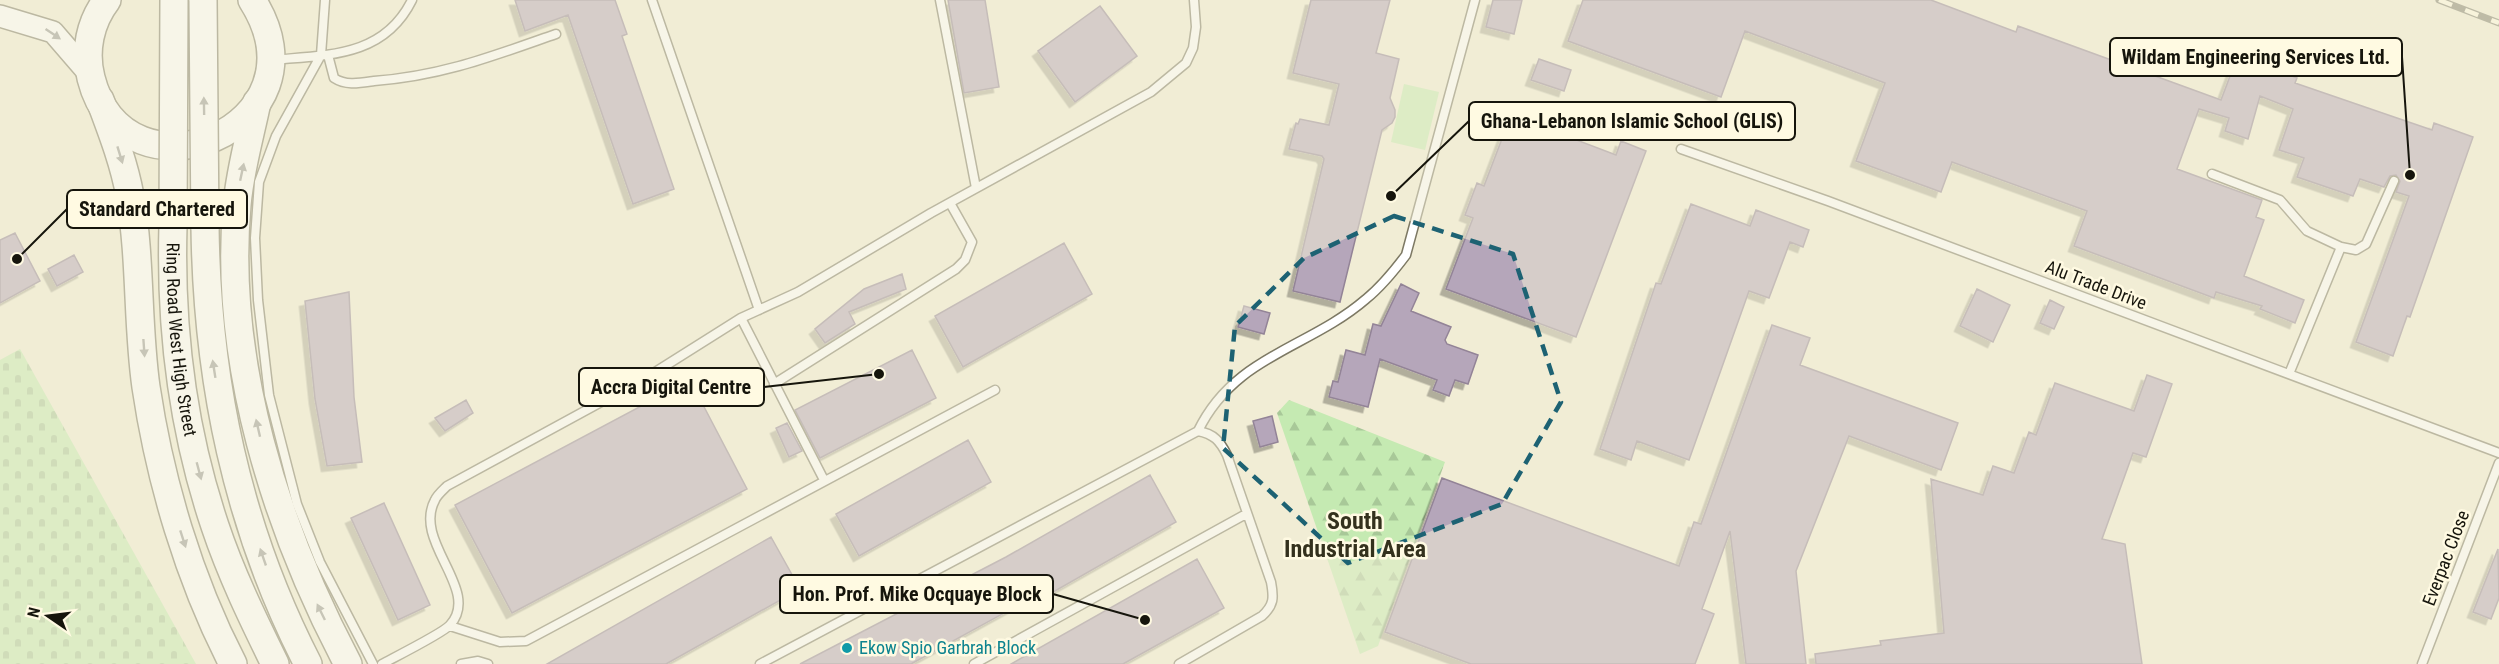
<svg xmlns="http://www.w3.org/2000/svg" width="2499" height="664" font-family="'Roboto Condensed',sans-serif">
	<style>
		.forest { fill: url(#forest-firs) }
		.cemetery { fill: url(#cemetery-stones) }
		.park { fill: #c5eab2 }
		.building { fill: #b5a6ba; stroke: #938497; stroke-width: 1.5; filter: url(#shadow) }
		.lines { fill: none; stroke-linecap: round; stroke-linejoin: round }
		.service-casing { stroke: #7d7964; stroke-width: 11 }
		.tertiary-casing { stroke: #7d7964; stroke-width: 24 }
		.primary-casing { stroke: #7d7964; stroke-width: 30 }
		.service { stroke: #fff; stroke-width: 8 }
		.tertiary { stroke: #fff; stroke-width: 21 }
		.primary { stroke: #fff; stroke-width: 27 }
		.rail-casing { stroke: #817f6e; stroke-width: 7 }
		.rail { stroke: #fffae2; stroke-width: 4.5; stroke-dasharray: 14; stroke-linecap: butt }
		.primary-bridge-casing { stroke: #7d7964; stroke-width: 30; stroke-linecap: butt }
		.primary-bridge { stroke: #fff; stroke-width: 27 }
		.oneway { fill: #969692 }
		.marked { fill: none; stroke: #1d6273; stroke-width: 4.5; stroke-dasharray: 12 8; stroke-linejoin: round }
		.culture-dot { fill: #0f9aa8; stroke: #fffae2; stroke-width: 2 }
		.labels { text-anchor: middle; stroke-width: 5; stroke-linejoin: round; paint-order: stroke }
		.street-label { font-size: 18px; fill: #16150c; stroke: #fffae2 }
		.culture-label { font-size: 18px; fill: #0d838f; stroke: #fffae2; text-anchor: start }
		.district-label { font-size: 24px; font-weight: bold; fill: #34311d; stroke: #fffae2 }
		.leader { fill: none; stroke: #16150c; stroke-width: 2 }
		.callout-dot { fill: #16150c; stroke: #fffae2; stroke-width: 2 }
		.callout { fill: #fffae2; stroke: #16150c; stroke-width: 2 }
		.callout-label { font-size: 20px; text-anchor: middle; font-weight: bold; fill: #16150c }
	</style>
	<defs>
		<pattern id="forest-firs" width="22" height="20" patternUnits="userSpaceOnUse" patternTransform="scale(1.5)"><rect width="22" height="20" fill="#c5eab2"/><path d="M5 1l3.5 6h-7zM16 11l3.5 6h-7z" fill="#a8c898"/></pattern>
		<pattern id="cemetery-stones" width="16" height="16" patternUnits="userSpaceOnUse" patternTransform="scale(1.5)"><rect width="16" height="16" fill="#c5eab2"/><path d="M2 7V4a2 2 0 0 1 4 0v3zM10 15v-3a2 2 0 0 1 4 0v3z" fill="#a8c898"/></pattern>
		<filter id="shadow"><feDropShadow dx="-5.5" dy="5.5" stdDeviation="0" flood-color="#0004"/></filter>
	</defs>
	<rect width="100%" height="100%" fill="#f1edd5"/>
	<!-- forest -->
	<path class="forest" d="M1289,400L1445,462L1378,646L1360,654L1277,413Z"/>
	<!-- cemetery -->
	<path class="cemetery" d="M20,349L196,664H0V360Z"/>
	<!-- park -->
	<path class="park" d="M1404,84L1439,92L1425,150L1391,142Z"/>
	<!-- building -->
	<path class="building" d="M515,0H615L627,34L622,36L674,189L633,204L568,15L525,31Z
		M948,0H985L999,87L964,93Z
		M1311,0H1390L1376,53L1399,59L1390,98L1395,110V117L1392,123L1382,130L1340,302L1293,291L1324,159L1322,156L1289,149L1296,123L1298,124L1300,119L1329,125L1339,84L1293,73Z
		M1493,0H1522L1514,34L1486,27Z
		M1583,0H1931L2016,32L2018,26L2221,100L2238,55L2297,78L2295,83L2432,130L2434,123L2473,137L2410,317L2407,316L2393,356L2356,342L2409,196L2396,192L2400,181L2396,175L2390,176L2384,187L2360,179L2353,196L2297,177L2304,158L2279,150L2293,109L2260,96L2248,139L2225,131L2229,118L2199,109L2177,169L2262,200L2256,217L2264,220L2244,276L2304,300L2295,323L2260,309L2262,306L2216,292L2214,298L2074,246L2087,211L1952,162L1941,192L1856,161L1885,83L1745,31L1721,97L1568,41Z
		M1100,6L1137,56L1075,102L1038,51Z
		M1539,59L1571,70L1564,91L1531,80Z
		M1511,115L1616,155L1621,141L1646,151L1576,337L1446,289L1473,218L1465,215L1477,183L1484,186Z
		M1691,204L1750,226L1756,210L1809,230L1803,247L1790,242L1769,298L1749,291L1689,460L1637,441L1631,460L1600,449L1656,283L1661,284Z
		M15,233L40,281L0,303V240Z
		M1064,243L1092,294L963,367L935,316Z
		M74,255L83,272L57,286L48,269Z
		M902,274L906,289L849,312L855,324L825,343L815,329L864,289Z
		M1401,284L1419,293L1411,311L1451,327L1445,340L1447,344L1478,355L1468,384L1455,380L1449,396L1433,390L1437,380L1380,359L1368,407L1329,397L1333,381L1338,382L1346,350L1365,355L1373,324L1381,326Z
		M1977,289L2010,305L1993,342L1960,326Z
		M349,292L354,397L362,462L327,466L315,399L305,301Z
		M2050,300L2064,307L2054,329L2040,323Z
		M1244,306L1270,313L1264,334L1238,327Z
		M1772,325L1810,338L1800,365L1958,423L1941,470L1849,436L1796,571L1806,664H1746L1730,531L1702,609L1714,614L1695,664H1471L1385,632L1442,478L1679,566L1694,522L1701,524Z
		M912,350L936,398L820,458L795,410Z
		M2147,375L2172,384L2146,457L2133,453L2102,539L2125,544L2142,664H1816L1815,654L1881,645L1880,641L1944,633L1931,479L1983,495L1993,466L2014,473L2029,432L2036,435L2055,383L2134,411Z
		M690,380L747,489L512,613L455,505Z
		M466,400L473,413L445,431L435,418Z
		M1272,416L1278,442L1260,447L1253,421Z
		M787,423L802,451L789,457L776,428Z
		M968,440L991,482L859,556L836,514Z
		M1150,475L1176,522L1048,595L1046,590L911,664H800L1006,557Z
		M384,503L430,605L398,620L351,518Z
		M771,537L800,589L666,664H547Z
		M2498,549L2499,598L2491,619L2473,612Z
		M1197,559L1224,608L1123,664H1011Z"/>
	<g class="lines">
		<!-- service casing -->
		<g class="service-casing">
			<path id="service" d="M325,0L321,55L276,136L259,182L255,238L258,300L269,395L297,504L320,562L373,664
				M652,0L759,310
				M940,0L976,188
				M328,55L334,78C346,86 360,83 374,81C442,76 493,56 556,34
				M272,60C328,55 384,57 412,0
				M1681,149L1828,201L2499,453
				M2212,174L2280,200L2307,231L2341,247L2356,250L2366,244L2394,181
				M741,318L824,480
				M2289,374L2341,247
				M774,384L956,269L965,260L972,242L950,203
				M1198,431C1235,355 1308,349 1366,299C1382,286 1394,271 1406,255L1475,0
				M450,626L500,642L526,641L995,390
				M382,664C395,657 443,633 450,625C482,590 412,542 435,500C437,495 443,490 447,486L649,376L741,318L798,292L931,213L1151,92L1186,63L1193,48L1196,27L1194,0
				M461,664L478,661L488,664
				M760,664L1198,431C1214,434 1220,441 1227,455L1271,582C1274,598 1274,605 1262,616L1179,664
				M974,664L1246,514
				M2422,664L2499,463"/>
		</g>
		<!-- tertiary casing -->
		<g class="tertiary-casing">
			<path id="tertiary" d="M0,16L53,32L91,76"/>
		</g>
		<!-- primary casing -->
		<g class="primary-casing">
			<g id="primary">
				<path d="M107,0C90,22 84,51 91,78C125,212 334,128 252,0"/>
				<path d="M100,100C112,132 124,163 130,196C141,259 137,324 146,387C160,481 189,579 233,664"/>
				<path d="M257,102C250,136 240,170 237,205C223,361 276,528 348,664"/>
				<path id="s1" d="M173,226C170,327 183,431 215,526C231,574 253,619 275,664"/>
				<path d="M205,227C207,381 237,526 308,664"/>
			</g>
		</g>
		<!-- service -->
		<use href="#service" class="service"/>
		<!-- tertiary -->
		<use href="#tertiary" class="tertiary"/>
		<!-- primary -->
		<use href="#primary" class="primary"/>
		<!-- rail casing -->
		<g class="rail-casing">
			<path id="rail" d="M2439,0L2499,23"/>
		</g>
		<!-- rail -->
		<use href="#rail" class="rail"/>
		<!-- primary-bridge casing -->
		<g class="primary-bridge-casing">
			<path id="primary-bridge" d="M203,0L205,227
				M173,226L174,0"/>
		</g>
		<!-- primary-bridge -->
		<use href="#primary-bridge" class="primary-bridge"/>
	</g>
	<!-- one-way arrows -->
	<defs><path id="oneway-solid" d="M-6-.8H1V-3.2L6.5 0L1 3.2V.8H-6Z" transform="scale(1.5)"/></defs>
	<g class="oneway">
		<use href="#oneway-solid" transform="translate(53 34) rotate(34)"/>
		<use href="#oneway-solid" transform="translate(204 106) rotate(-91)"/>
		<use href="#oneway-solid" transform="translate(120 155) rotate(73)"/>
		<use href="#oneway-solid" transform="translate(242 172) rotate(-78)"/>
		<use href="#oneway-solid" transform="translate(144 348) rotate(86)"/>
		<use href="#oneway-solid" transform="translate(214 369) rotate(-99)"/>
		<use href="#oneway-solid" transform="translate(258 428) rotate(-103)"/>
		<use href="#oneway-solid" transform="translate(199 471) rotate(75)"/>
		<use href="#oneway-solid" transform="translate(183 539) rotate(72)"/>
		<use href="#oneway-solid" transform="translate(263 557) rotate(-109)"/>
		<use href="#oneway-solid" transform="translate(321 612) rotate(-116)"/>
	</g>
	<!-- marked area -->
	<path d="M0 0H2499V664H0ZM1394,216L1513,254L1561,402L1502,504L1348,563L1223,448L1235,326L1304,258Z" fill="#f1edd5" fill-opacity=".55" fill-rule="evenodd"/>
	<path class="marked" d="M1394,216L1513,254L1561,402L1502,504L1348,563L1223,448L1235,326L1304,258Z"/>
	<!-- markers -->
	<circle class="culture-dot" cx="847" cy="648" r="6"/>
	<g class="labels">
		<!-- street labels -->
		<g class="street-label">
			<text transform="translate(2096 285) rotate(21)" y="6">Alu Trade Drive</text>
			<text dy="6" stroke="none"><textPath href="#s1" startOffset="114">Ring Road West High Street</textPath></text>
			<text transform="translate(2446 558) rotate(-69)" y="6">Everpac Close</text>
		</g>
		<!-- culture labels -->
		<g class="culture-label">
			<text x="859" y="654">Ekow Spio Garbrah Block</text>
		</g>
		<!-- district labels -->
		<g class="district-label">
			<text x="1355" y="529">South<tspan x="1355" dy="28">Industrial Area</tspan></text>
		</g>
	</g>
	<!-- callouts -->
	<path class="leader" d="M2410 175L2402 57M1391 196L1469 121M17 259L67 209M879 374L764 387M1145 620L1053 594"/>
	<g class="callout-dot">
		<circle cx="2410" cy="175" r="6"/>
		<circle cx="1391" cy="196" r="6"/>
		<circle cx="17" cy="259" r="6"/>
		<circle cx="879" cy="374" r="6"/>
		<circle cx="1145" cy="620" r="6"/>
	</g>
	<g class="callout">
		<rect x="2110" y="38" width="292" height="38" rx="6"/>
		<rect x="1469" y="102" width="326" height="38" rx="6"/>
		<rect x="67" y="190" width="180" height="38" rx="6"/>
		<rect x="579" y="368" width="185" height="38" rx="6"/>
		<rect x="780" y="575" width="273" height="38" rx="6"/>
	</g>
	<g class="callout-label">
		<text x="2256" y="64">Wildam Engineering Services Ltd.</text>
		<text x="1632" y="128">Ghana-Lebanon Islamic School (GLIS)</text>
		<text x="157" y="216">Standard Chartered</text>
		<text x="671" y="394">Accra Digital Centre</text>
		<text x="917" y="601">Hon. Prof. Mike Ocquaye Block</text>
	</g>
	<!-- north arrow -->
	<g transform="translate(48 616) rotate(284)" stroke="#fffae2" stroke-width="4.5" paint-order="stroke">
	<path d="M0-4.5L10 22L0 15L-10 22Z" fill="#16150c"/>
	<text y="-9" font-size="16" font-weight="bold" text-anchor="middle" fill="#16150c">N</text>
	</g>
</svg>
